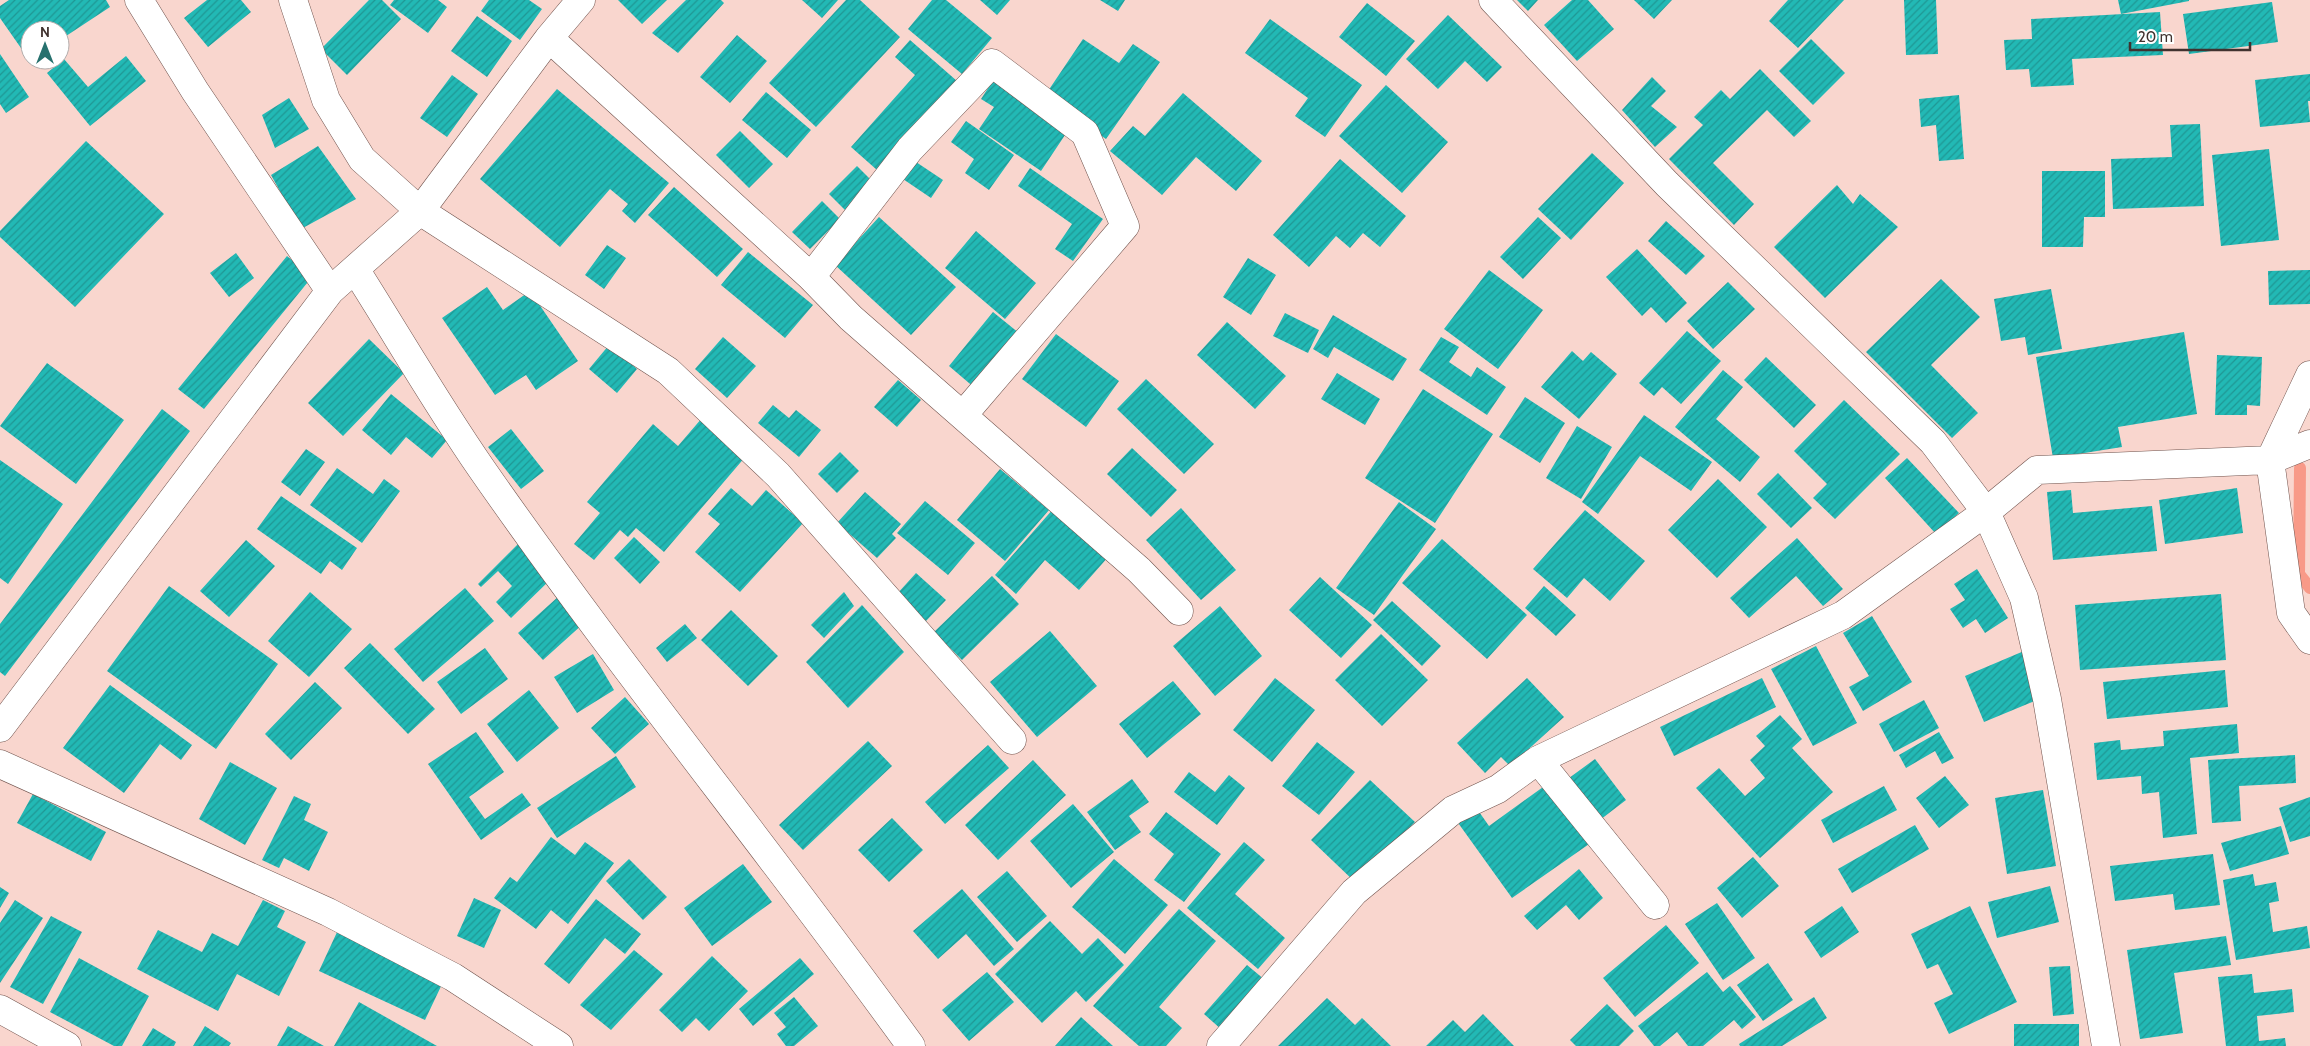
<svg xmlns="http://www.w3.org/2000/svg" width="2310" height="1046" font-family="Cabin,sans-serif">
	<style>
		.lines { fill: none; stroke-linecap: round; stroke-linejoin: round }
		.stream { stroke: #f89a88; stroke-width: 12 }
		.building { fill: url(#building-hatch) }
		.street-casing { stroke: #70534d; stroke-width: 29 }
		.street { stroke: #fff; stroke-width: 28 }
	</style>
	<defs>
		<pattern id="building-hatch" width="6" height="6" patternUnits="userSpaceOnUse" patternTransform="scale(1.25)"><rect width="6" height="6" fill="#22b9b5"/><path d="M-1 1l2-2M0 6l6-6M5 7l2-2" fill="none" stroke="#1f9794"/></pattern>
	</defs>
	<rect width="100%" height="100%" fill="#f9d6ce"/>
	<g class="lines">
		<!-- stream -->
		<path class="stream" d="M2300,468L2299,574L2310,588"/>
	</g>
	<!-- building -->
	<path class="building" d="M9,0H106L110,7L60,40V30H30V61L0,18V6Z
		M207,0H241L251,12L208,47L184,18Z
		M369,0H382L401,19L347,75L321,49Z
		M394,0H438L447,7L428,33L390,5Z
		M489,0H529L542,9L520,40L481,11Z
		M618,0H667L642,24Z
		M686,0H721L724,3L678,53L652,33Z
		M802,0H838L822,18Z
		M846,0H860L900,37L816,127L769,83Z
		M932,0H946L992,38L962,74L908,29Z
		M980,0H1010L997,15Z
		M1100,0H1125L1118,11Z
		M1517,0H1538L1528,11Z
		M1572,0H1588L1614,29L1577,61L1544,25Z
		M1634,0H1672L1654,19Z
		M1788,0H1844L1798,48L1769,21Z
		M1904,0H1936L1938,54L1906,55Z
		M2118,0H2189V1L2121,14Z
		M2272,2L2278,42L2189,54L2183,14Z
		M1367,3L1415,41L1386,76L1339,37Z
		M2160,12L2163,55L2072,59L2074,85L2031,87L2029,69L2006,70L2004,40L2032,39L2031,19Z
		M1448,15L1502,67L1487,82L1465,61L1438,89L1406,59Z
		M477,16L512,41L487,77L451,51Z
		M1270,19L1362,85L1325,137L1295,116L1308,98L1245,53Z
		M737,35L767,61L730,103L700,77Z
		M1083,39L1119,63L1133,44L1160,62L1106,139L1044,97Z
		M1811,39L1845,73L1813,105L1779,71Z
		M910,40L957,81L877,170L851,147L915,75L895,57Z
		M0,54L29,97L6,113L0,104Z
		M126,56L146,81L90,126L47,73L64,59L88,87Z
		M1760,69L1811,121L1794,137L1767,110L1713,163L1754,204L1734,225L1669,159L1703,125L1694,117L1721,90L1730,99Z
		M2310,74V101H2308L2310,122L2260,127L2255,80Z
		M452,75L478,94L447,137L420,118Z
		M1652,77L1666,91L1651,106L1677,127L1655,147L1622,110Z
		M994,79L1069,129L1041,171L979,129L994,107L981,99Z
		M1386,85L1448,142L1402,193L1339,136Z
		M557,89L669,183L635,223L622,211L628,204L610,189L560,247L480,179Z
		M766,92L811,130L787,158L742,120Z
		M1183,93L1262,161L1236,191L1196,157L1162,195L1110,151L1133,126L1145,136Z
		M1959,95L1964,159L1939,161L1936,125L1921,127L1919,99Z
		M289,98L309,129L275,148L262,115Z
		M966,121L1014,155L989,190L965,173L974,159L951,142Z
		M2200,124L2204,206L2113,209L2111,159L2172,157L2170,125Z
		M740,131L773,164L749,188L716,155Z
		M86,141L164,214L75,307L0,237V231Z
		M318,146L356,199L301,229L271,175Z
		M2269,149L2279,240L2221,246L2212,155Z
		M1592,153L1624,183L1571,240L1538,209Z
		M1340,159L1406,216L1380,247L1363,233L1350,248L1336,236L1309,267L1273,235Z
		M913,160L943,180L931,198L900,177Z
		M857,166L873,182L845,210L829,194Z
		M1030,168L1103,219L1073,261L1055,249L1072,224L1018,186Z
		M2042,171H2105V217H2084L2083,247H2042Z
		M1837,185L1853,204L1860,194L1898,227L1825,298L1774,247Z
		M674,187L743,249L717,277L648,215Z
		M822,201L840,219L810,249L792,232Z
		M879,217L956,287L911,335L835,265Z
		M1538,217L1561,238L1523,279L1500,257Z
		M1666,221L1705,256L1686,275L1648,241Z
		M976,231L1036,283L1005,319L945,268Z
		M607,245L626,258L604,289L585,275Z
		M1637,249L1687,303L1666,323L1651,307L1642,316L1606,277Z
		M748,252L813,305L785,338L721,285Z
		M236,253L254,278L229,297L210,273Z
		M287,256L312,277L204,409L178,389Z
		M1248,258L1276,275L1251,315L1223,297Z
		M1489,270L1543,310L1498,369L1444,329Z
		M2310,270V304L2269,305L2268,271Z
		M1941,279L1980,317L1931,365L1978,413L1952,438L1866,352Z
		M1728,282L1755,309L1713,349L1687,321Z
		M487,287L503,310L530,291L578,361L536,390L526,375L495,395L442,318Z
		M2051,289L2062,349L2028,355L2025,337L2001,341L1994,299Z
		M993,312L1020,334L976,389L949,366Z
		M1285,313L1319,330L1308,353L1273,336Z
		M1333,315L1407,359L1393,381L1334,347L1328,358L1313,349Z
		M1227,322L1286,376L1255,409L1197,355Z
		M1687,331L1721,361L1681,404L1662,387L1654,396L1639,383Z
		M2184,332L2197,414L2118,427L2122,447L2053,458L2036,357Z
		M1056,334L1119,381L1086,427L1022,379Z
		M723,337L756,366L727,398L695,369Z
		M1441,337L1459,347L1449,362L1471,377L1477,367L1506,387L1487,415L1419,370Z
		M369,339L404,373L343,436L308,403Z
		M609,345L637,369L617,393L589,369Z
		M1572,351L1583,361L1591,352L1617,374L1579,419L1541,387Z
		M2217,355L2262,357L2260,406L2247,405V415H2215Z
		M1766,357L1816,405L1794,428L1744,380Z
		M47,363L124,420L76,484L0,426Z
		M1723,370L1743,387L1716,419L1760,457L1740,482L1675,427Z
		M1337,373L1380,399L1365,425L1321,399Z
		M1146,379L1214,444L1184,474L1117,409Z
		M898,380L921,400L897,427L874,407Z
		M1423,389L1493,434L1435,523L1365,478Z
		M391,394L447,440L432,458L406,437L391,455L362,430Z
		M1525,397L1565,423L1540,463L1499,437Z
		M1844,400L1900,454L1835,519L1813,498L1827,484L1794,451Z
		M773,405L789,418L796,410L821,430L799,457L758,423Z
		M162,409L190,431L5,676L0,672V624Z
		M1644,415L1712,462L1691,491L1640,456L1598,514L1582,502Z
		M702,418L746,456L664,552L636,528L628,537L620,530L594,560L574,544L600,513L587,502L653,424L678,446Z
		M1577,426L1612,447L1581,499L1546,478Z
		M511,429L544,471L521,489L488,447Z
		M1132,448L1177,490L1151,517L1107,474Z
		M306,449L325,462L300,496L281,482Z
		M840,452L859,471L837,493L818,474Z
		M1907,458L1959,513L1936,534L1885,478Z
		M0,460L63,504L8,584L0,578Z
		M337,468L373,494L384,479L400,491L362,543L310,505Z
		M1000,469L1049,510L1005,561L957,520Z
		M1778,473L1812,508L1791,528L1757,494Z
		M1718,479L1767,527L1717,578L1668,530Z
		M731,488L752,506L766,490L803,523L740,592L695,552L720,524L708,514Z
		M2237,488L2243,533L2165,544L2159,500Z
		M2071,490L2073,513L2152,506L2157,551L2053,560L2047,492Z
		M865,492L901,524L892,534L896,538L877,558L837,523Z
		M281,496L357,548L342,570L330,561L321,574L257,529Z
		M925,501L975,543L948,575L897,533Z
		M1399,502L1436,529L1374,615L1336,588Z
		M1054,508L1109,556L1079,590L1045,560L1016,594L995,575Z
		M1181,508L1236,570L1201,600L1146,540Z
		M1585,510L1645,561L1610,601L1584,578L1567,598L1533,569Z
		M634,537L660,562L640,584L614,558Z
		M1797,538L1843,589L1823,606L1796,576L1749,618L1730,598Z
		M1442,539L1527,615L1487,659L1402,583Z
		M246,540L275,566L229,617L200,591Z
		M519,543L553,577L511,618L496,602L512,586L498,571L481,587L478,584Z
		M1977,569L2008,618L1985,633L1976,619L1963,628L1950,609L1965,600L1954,584Z
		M916,573L946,600L926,621L897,594Z
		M992,576L1019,604L962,660L934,632Z
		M1320,577L1372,625L1341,658L1289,610Z
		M169,586L278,664L216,749L107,671Z
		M1544,586L1576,615L1556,636L1525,608Z
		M465,588L494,621L423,682L394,649Z
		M310,592L352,629L309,677L268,641Z
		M844,592L854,606L824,638L811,625Z
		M2221,594L2226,660L2080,670L2075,605Z
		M559,596L584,623L543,660L518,633Z
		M1392,601L1441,646L1422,666L1373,620Z
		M862,605L904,652L848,708L806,662Z
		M1220,606L1262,656L1215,696L1173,646Z
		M731,610L778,656L748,686L701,640Z
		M1872,616L1912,682L1863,711L1849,687L1869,676L1843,633Z
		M685,624L697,638L667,662L656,648Z
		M1050,631L1097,686L1037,737L990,682Z
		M1381,634L1428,680L1382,726L1335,680Z
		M370,643L435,709L408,734L344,668Z
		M1816,646L1857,723L1813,746L1771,669Z
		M485,648L508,679L461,714L437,682Z
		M2024,651L2044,697L1984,722L1965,676Z
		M593,654L614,690L577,713L554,677Z
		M2225,670L2228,707L2107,719L2103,682Z
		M1275,678L1315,710L1272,762L1233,730Z
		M1527,678L1564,717L1510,766L1501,757L1485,773L1457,743Z
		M1762,678L1776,707L1674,756L1660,727Z
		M1173,681L1201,714L1147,758L1119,724Z
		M315,682L342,708L291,760L265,734Z
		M110,685L192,745L181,760L160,744L124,793L63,748Z
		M529,690L559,728L517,762L487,724Z
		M625,697L649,724L615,754L591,728Z
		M1924,700L1939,728L1894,752L1879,724Z
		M1780,715L1802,739L1792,748L1833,792L1760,858L1696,788L1719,768L1745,796L1765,778L1750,760L1765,746L1756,736Z
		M2237,724L2239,753L2190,758L2197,834L2163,838L2159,792L2142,794L2141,776L2097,780L2094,743L2120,740L2121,750L2164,746L2163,731Z
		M476,732L504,772L469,797L485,819L522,793L531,805L481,840L428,764Z
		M1939,732L1954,758L1942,764L1935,751L1906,768L1899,755Z
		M868,741L892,766L803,850L779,825Z
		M1317,742L1355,772L1319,815L1282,786Z
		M988,745L1009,768L945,824L925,802Z
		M2295,755L2296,783L2239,786L2241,821L2212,823L2208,760Z
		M616,756L636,787L557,838L537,808Z
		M1595,759L1626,800L1596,823L1565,781Z
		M1033,760L1066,795L998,860L965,825Z
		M230,762L277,788L245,845L199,819Z
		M1189,772L1215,792L1229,775L1245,788L1217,825L1174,792Z
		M1945,776L1969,805L1939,828L1916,798Z
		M1132,779L1149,802L1129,816L1141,832L1115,850L1087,812Z
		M1370,780L1415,822L1356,883L1311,840Z
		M1550,782L1592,842L1512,898L1456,820L1475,806L1489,826Z
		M1884,786L1897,810L1833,843L1821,820Z
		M2043,790L2056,866L2007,874L1995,798Z
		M33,794L106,832L91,861L17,823Z
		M294,796L311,804L304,820L328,832L309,871L284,858L279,868L262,860Z
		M2310,797V836L2290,842L2279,808Z
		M1073,804L1114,852L1071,888L1030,841Z
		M1166,812L1221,854L1184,902L1154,880L1174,854L1149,834Z
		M892,818L923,850L889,882L858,850Z
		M1915,825L1929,849L1852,893L1838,869Z
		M2281,826L2289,854L2230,871L2221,843Z
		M551,837L575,855L585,842L614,863L568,924L551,910L536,929L494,898L510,877L517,882Z
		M1244,842L1265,860L1235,894L1285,938L1258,969L1187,908Z
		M2213,854L2220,905L2175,910L2173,894L2115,901L2110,866Z
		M1753,857L1779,886L1742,918L1717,888Z
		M629,859L667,897L643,920L606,881Z
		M1114,859L1168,905L1125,954L1072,907Z
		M743,864L772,902L712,946L684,908Z
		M1579,869L1603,898L1579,920L1566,905L1537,930L1524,916Z
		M1007,871L1047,916L1017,942L977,897Z
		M2253,874L2255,886L2276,882L2279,901L2269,903L2273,932L2307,926L2310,948L2236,960L2223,880Z
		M2050,886L2059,922L1997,938L1988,902Z
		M0,887L9,893L0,908Z
		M962,889L1014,949L994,966L966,934L938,959L913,931Z
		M474,898L501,910L484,948L457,936Z
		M596,899L641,934L625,954L605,938L569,984L544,964Z
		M15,900L43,918L0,983V923Z
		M263,900L285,911L277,927L306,942L279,996L237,974L218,1011L137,969L158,930L202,952L212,933L238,946Z
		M1717,903L1755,958L1723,980L1685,924Z
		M1842,906L1859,932L1821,958L1804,932Z
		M1970,906L2017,1002L1949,1034L1934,1003L1953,994L1938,964L1927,969L1911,934Z
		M1179,909L1216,941L1159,1007L1182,1028L1166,1046H1139L1093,1006Z
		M51,916L82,932L43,1004L10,987Z
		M1050,921L1082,954L1098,938L1124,965L1086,1002L1076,991L1042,1023L995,974Z
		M1666,925L1699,963L1635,1017L1603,978Z
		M338,930L444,980L425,1020L319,971Z
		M2226,936L2231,965L2174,973L2183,1033L2140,1039L2127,950Z
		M634,950L663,974L611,1030L580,1005Z
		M712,956L748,991L709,1031L696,1018L682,1032L659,1010Z
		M79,958L149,996L122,1046H114L50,1012Z
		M800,958L814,974L753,1026L739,1009Z
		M1768,963L1793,1000L1763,1021L1737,985Z
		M1247,965L1271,985L1222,1030L1204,1014Z
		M2070,966L2074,1014L2053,1016L2049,967Z
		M987,972L1014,1002L969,1041L942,1010Z
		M1707,972L1723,992L1730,986L1756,1017L1742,1029L1734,1020L1703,1046H1688L1677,1032L1660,1046H1654L1638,1026Z
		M2252,974L2254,993L2292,989L2294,1012L2257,1016L2259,1041L2285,1038L2286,1046H2226L2218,977Z
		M794,997L818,1026L794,1046H786L777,1034L786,1027L774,1013Z
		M1814,997L1827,1018L1782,1046H1740L1739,1044Z
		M1327,998L1355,1025L1362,1018L1391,1046H1278Z
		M359,1002L437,1046H334Z
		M1607,1004L1634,1031L1619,1046H1576L1570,1040Z
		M1483,1014L1514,1046H1426L1453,1020L1465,1032Z
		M1081,1017L1113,1046H1055Z
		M2014,1024H2079V1046H2014Z
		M205,1026L231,1043L229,1046H193Z
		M288,1026L324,1046H277Z
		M153,1028L176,1042L174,1046H142Z"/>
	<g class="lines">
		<!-- street casing -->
		<g class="street-casing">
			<path id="street" d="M139,0L195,91L330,291
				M293,0L326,100L362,159L420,211L668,371L778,475L1012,740
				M1493,0L1667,184L1933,442L1986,512L2024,598L2047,699L2106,1046
				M549,38L811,277L851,318L1139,570L1179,611
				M355,269C397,335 436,403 481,468C618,665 770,851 911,1046
				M811,277L910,149L992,63L1085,133L1125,226L963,415
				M2310,375L2270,460L2291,613L2310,640
				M0,728L330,291L420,211L549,38L581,0
				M1538,760L1655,905
				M0,764L328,912L453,977L559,1046
				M0,1009L67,1046
				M1221,1046L1354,892L1453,810L1498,789L1538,760L1843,615L1986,512L2037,470L2270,460L2310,444"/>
		</g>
		<!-- street -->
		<use href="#street" class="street"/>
	</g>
	<!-- north arrow -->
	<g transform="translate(45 45)"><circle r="24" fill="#ffffff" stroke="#b3adac"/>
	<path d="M0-4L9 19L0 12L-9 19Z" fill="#26716e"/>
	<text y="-8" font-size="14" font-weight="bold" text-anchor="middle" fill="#40322f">N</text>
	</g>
	<!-- scale -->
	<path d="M2130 42v8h120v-8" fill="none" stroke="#40322f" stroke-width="2.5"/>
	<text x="2138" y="42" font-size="15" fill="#40322f" stroke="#ffffff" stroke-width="4" paint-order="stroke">20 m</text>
</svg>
